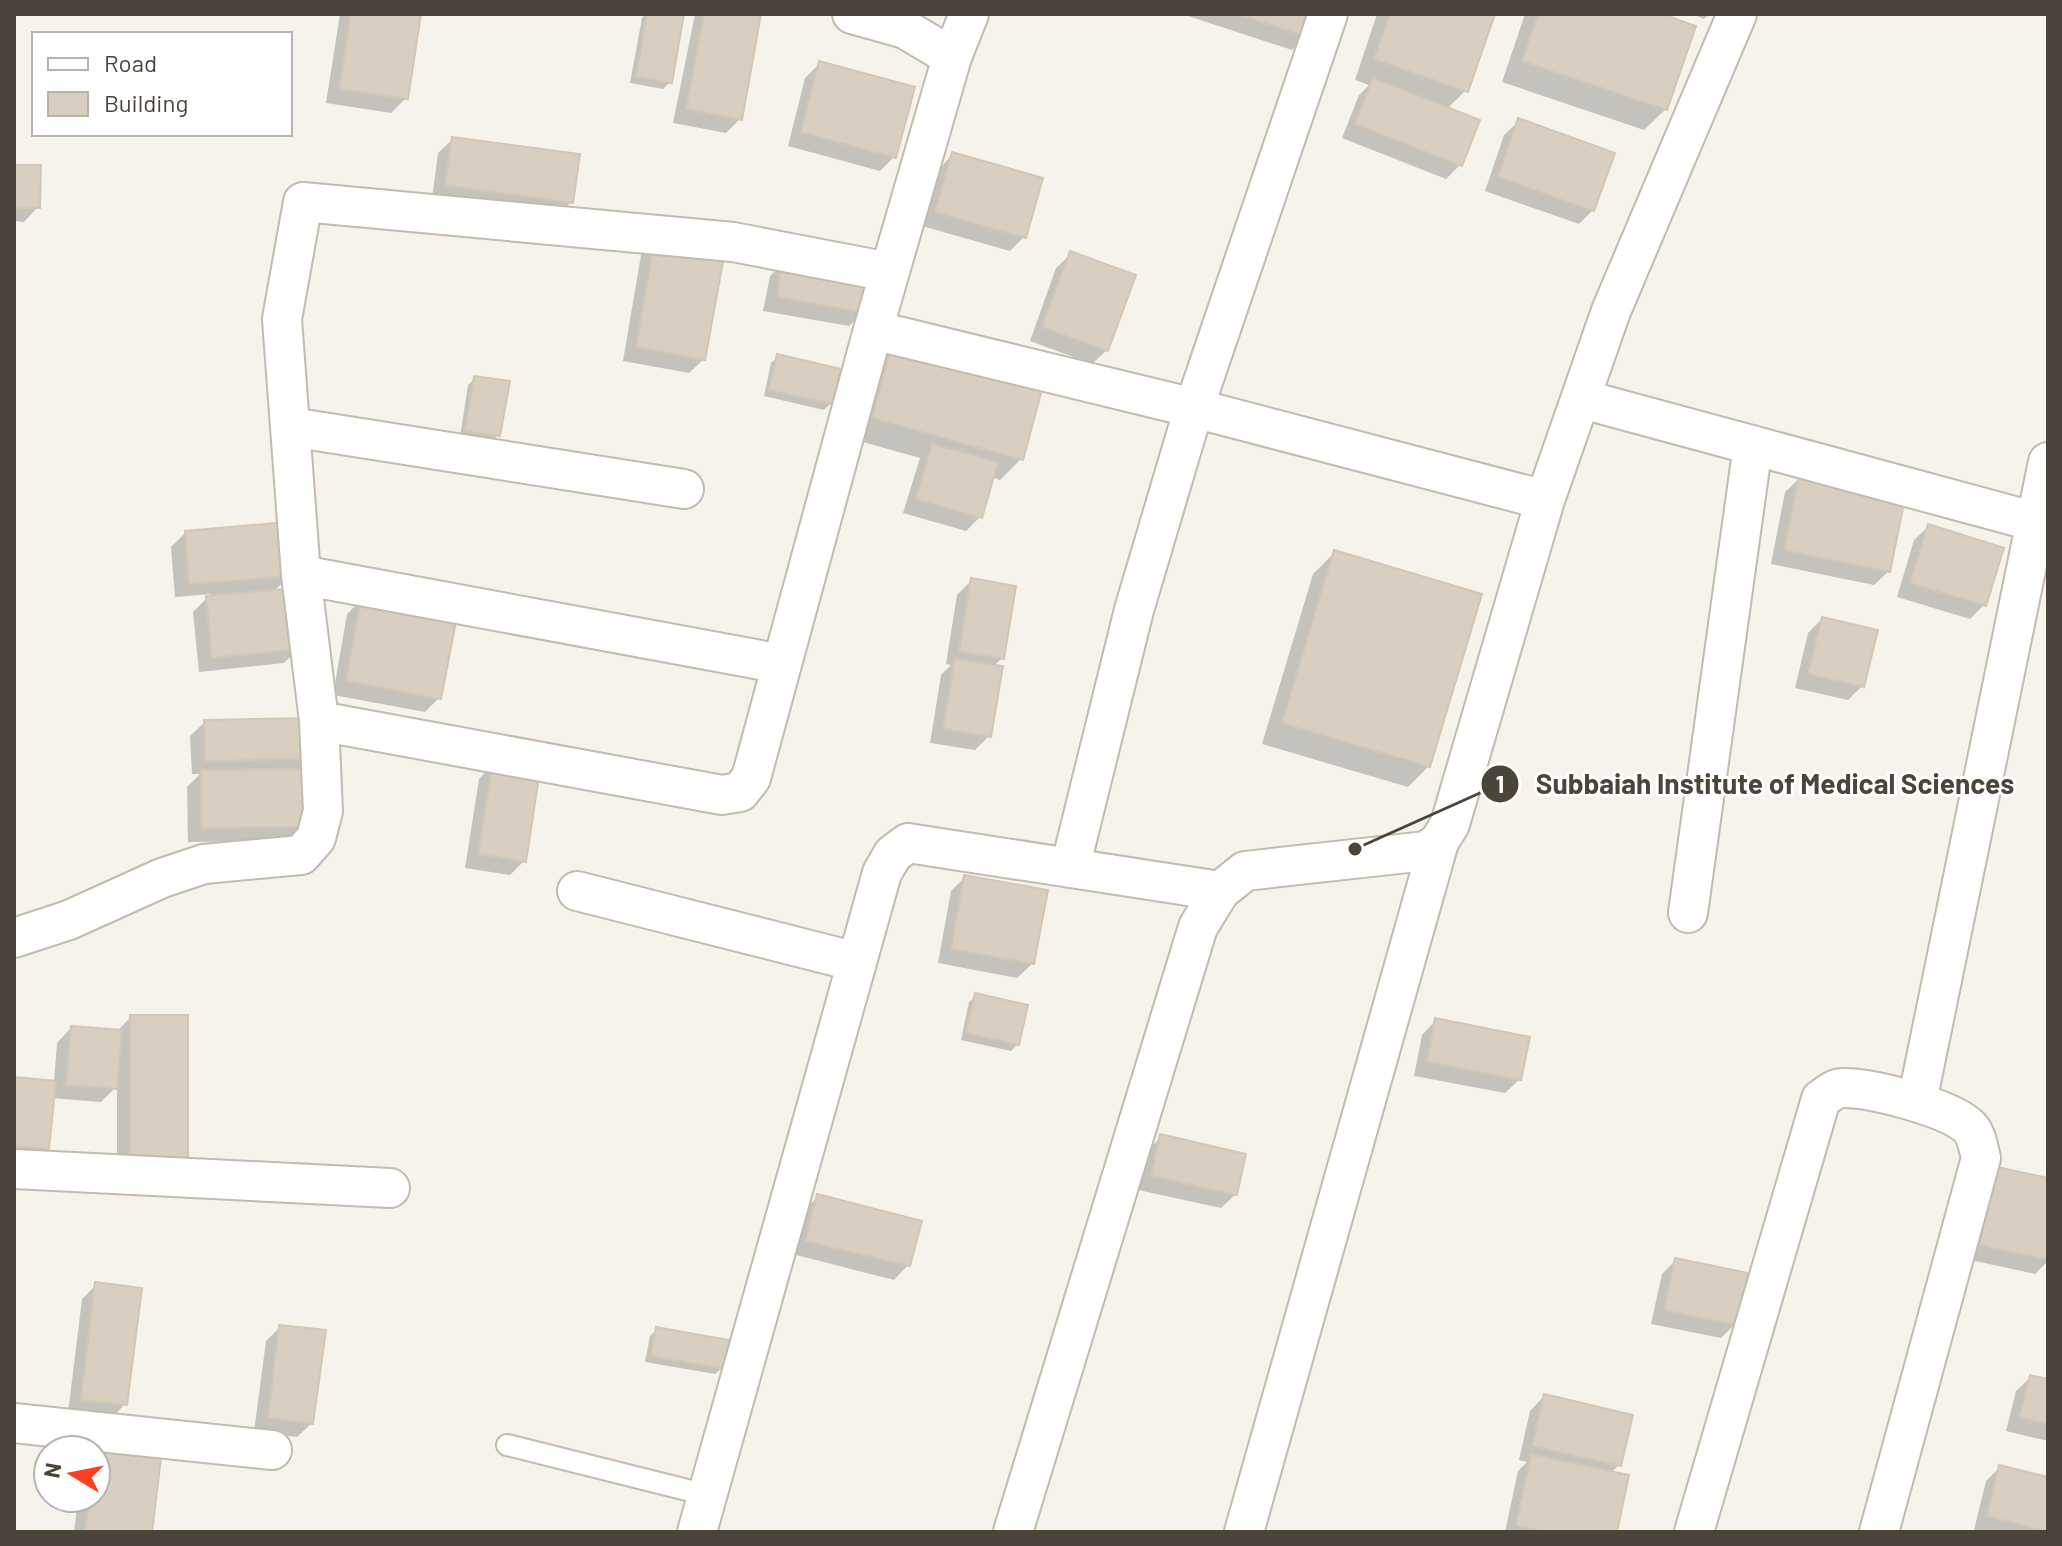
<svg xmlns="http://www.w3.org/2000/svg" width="2062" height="1546" font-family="Barlow,sans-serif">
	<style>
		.shadow { fill: #0003 }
		.building { fill: #d8cfc1; stroke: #d3c7b4; stroke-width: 2 }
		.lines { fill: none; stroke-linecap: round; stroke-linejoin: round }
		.lane-casing { stroke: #c2bbae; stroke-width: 24 }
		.street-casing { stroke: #c2bbae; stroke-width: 42 }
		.lane { stroke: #fff; stroke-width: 20 }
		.street { stroke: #fff; stroke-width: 38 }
		.leader { fill: none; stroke: #4b4439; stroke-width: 3 }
		.callout-dot { fill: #4b4439; stroke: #fff; stroke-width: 3 }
		.mark-label { font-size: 24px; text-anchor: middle; font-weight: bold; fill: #fff }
		.callout-label { font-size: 28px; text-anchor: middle; font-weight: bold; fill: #4b4439; stroke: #fff; stroke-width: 6; stroke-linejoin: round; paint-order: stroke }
	</style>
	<rect width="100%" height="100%" fill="#f6f3ec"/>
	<!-- shadow -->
	<path class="shadow" d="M340,14H419L406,98L391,113L326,103Z
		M646,14H668L670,82L663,89L630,83L642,18Z
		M695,14H759L740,119L726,133L673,123Z
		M1188,14H1313L1306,36L1292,50L1188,16Z
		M1377,14H1493L1466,90L1447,109L1461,164L1446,179L1342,138L1359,95L1369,85L1355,80Z
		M1525,14H1656L1666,109L1644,130L1502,82Z
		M1692,14H1709L1704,19Z
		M820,63L894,157L880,171L788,146L805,78Z
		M1519,121L1593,210L1579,224L1485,191L1504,135Z
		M453,139L571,202L557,216L432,199L438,153Z
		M953,154L1024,237L1010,251L922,226L939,169Z
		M14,167L38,207L24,222L14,221Z
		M656,241L704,359L689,373L623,361L641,255Z
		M1071,254L1107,350L1092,364L1030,341L1056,268Z
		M784,262L864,312L849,326L763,311L770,276Z
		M892,347L1021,459L1000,480L991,477L980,517L966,531L903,513L920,458L852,439L871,368Z
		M778,357L831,403L824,410L764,396L771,363Z
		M475,378L498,435L491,442L460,437L468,385Z
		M1800,478L1889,571L1874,585L1771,564L1785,492Z
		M1929,526L1984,605L1970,619L1897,597L1914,540Z
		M185,533L291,575L273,592L298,649L284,663L199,672L193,612L211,594L175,597L171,547Z
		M1334,553L1429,766L1408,787L1262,744L1313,574Z
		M971,581L1002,658L993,667L989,736L975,750L930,743L941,675L951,665L946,664L957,595Z
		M361,600L439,698L425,712L333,695L347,614Z
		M1822,619L1862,686L1848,700L1795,688L1808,633Z
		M205,722L313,758L299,771L304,826L290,841L188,842L187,787L200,774H192L190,736Z
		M493,764L524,861L510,875L465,868L479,779Z
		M965,877L1032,964L1017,978L938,963L951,891Z
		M976,996L1018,1044L1011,1051L961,1040L969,1002Z
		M131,1017L186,1159L117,1173V1086L101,1102L52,1098L47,1149L33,1163L14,1161V1079L54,1082L57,1043L71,1028L116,1032Z
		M1436,1020L1520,1079L1505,1093L1414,1076L1422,1035Z
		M1161,1137L1236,1194L1221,1208L1138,1190L1147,1151Z
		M2048,1180V1261L2035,1274L1966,1259L1983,1183Z
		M818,1197L908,1265L894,1280L792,1254L803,1211Z
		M1676,1260L1735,1324L1721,1338L1651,1324L1662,1274Z
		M96,1285L125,1404L111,1419L68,1413L82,1299Z
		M280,1327L312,1423L297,1437L254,1432L266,1341Z
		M656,1330L722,1368L715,1374L645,1362L650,1336Z
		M2031,1377L2048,1381V1441L2006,1431L2016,1391Z
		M1544,1396L1619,1465L1611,1473L1615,1532H1505L1518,1471L1527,1462L1519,1460L1530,1411Z
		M96,1452L150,1532H74L78,1498H96Z
		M2000,1467L2048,1479V1532L1974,1530L1986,1481Z"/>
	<!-- building -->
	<path class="building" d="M351,14H421L408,99L339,89Z
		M647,14H684L672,83L636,77Z
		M704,14H761L742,120L686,109Z
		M1237,14H1315L1308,37Z
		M1390,14H1495L1468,92L1374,59Z
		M1538,14H1662L1696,26L1667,110L1522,61Z
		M819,61L915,87L896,158L801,132Z
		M1373,78L1480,120L1462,166L1355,124Z
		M1518,118L1615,153L1594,211L1498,177Z
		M452,137L580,154L573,203L445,185Z
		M952,152L1043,178L1026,238L935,212Z
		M14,165H41L40,208H14Z
		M655,238L725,251L705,360L636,347Z
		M1070,251L1136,275L1108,351L1042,327Z
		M783,259L872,275L866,313L777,297Z
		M892,345L1043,386L1023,460L872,418Z
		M777,354L841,369L833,404L769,390Z
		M474,376L510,381L500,436L465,431Z
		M932,444L998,462L982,518L916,499Z
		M1799,476L1905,498L1890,572L1784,550Z
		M288,522L293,576L189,584L185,531Z
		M1928,524L2004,548L1986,606L1910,583Z
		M1334,550L1482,594L1430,767L1282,723Z
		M971,578L1016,586L1004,659L959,651Z
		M295,588L301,649L212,658L206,596Z
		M361,598L457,616L441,699L346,681Z
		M1822,617L1878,630L1864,687L1808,674Z
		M955,659L1003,666L991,737L943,729Z
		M314,718L315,759L205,761L204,720Z
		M493,762L540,770L526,862L478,854Z
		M305,769L306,827L201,828V770Z
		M964,875L1048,890L1034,964L951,949Z
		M975,993L1028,1005L1019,1045L966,1033Z
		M130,1015H188V1160H130Z
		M1435,1018L1530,1037L1521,1080L1427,1062Z
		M71,1026L122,1030L117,1089L66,1085Z
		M14,1077L56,1081L49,1149L14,1146Z
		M1160,1134L1246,1154L1237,1195L1151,1176Z
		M1997,1167L2048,1178V1260L1979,1245Z
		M817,1194L922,1221L910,1266L805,1241Z
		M1675,1258L1748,1273L1737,1325L1664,1310Z
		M95,1282L142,1288L127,1405L81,1400Z
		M279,1325L326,1330L313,1424L268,1418Z
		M656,1327L729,1340L724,1369L651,1356Z
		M2030,1375L2048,1379V1424L2019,1417Z
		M1544,1394L1633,1415L1621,1466L1532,1446Z
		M96,1449L161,1458L152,1532H85L90,1498H96Z
		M1531,1454L1629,1475L1617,1532H1547L1516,1526Z
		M1999,1465L2048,1477V1532L1987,1516Z"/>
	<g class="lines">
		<!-- lane casing -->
		<g class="lane-casing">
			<path id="lane" d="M507,1445L707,1495"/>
		</g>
		<!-- street casing -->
		<g class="street-casing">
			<path id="street" d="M852,14L905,29L952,57
				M873,330L1194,408L1545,500
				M1582,399L2036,522
				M291,427L684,489
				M301,575L782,664
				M319,721L722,795L740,792L751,778L873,330L952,57L969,14
				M1070,868L1134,610L1194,408L1328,14
				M577,891L857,962
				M1688,913L1753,445
				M14,938L69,920L162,878L204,864L301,855L316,838L323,811L319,721L301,575L282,319L303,202L733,242L889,272
				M1917,1102L2048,462
				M14,1169L390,1188
				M14,1423L272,1450
				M697,1532L882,873L893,854L908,843L1220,891
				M1013,1532L1198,927L1220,891L1245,871L1426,851L1439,842L1450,824L1545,500L1611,311L1737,14
				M1244,1532L1439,842
				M1694,1532L1821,1099C1827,1095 1835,1088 1842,1088C1870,1087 1945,1107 1967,1125C1977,1133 1978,1147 1981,1158L1879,1532"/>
		</g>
		<!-- lane -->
		<use href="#lane" class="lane"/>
		<!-- street -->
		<use href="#street" class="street"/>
	</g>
	<!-- callouts -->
	<path class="leader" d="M1355 849L1500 784"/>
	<g class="callout-dot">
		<circle cx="1355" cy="849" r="8"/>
		<circle cx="1500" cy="784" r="20"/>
	</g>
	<g class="mark-label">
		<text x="1500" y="793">1</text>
	</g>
	<g class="callout-label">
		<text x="1775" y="794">Subbaiah Institute of Medical Sciences</text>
	</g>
	<!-- border -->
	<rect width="2062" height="1546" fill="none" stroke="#4b4439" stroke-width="32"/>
	<!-- legend -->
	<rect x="32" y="32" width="260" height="104" fill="#ffffff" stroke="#b7b4b0" stroke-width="2"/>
	<rect x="48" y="58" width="40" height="12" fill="#ffffff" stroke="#b7b4b0" stroke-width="2"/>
	<text x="104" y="72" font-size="24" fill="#4b4439">Road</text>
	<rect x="48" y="92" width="40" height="24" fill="#d8cfc1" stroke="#b7b4b0" stroke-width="2"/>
	<text x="104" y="112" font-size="24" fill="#4b4439">Building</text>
	<!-- north arrow -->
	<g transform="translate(72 1474) rotate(280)"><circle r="38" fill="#ffffff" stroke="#b7b4b0" stroke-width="2"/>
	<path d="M0-6L14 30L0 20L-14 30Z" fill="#fc3f1d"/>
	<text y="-12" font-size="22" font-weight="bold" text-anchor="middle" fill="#4b4439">N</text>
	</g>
</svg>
